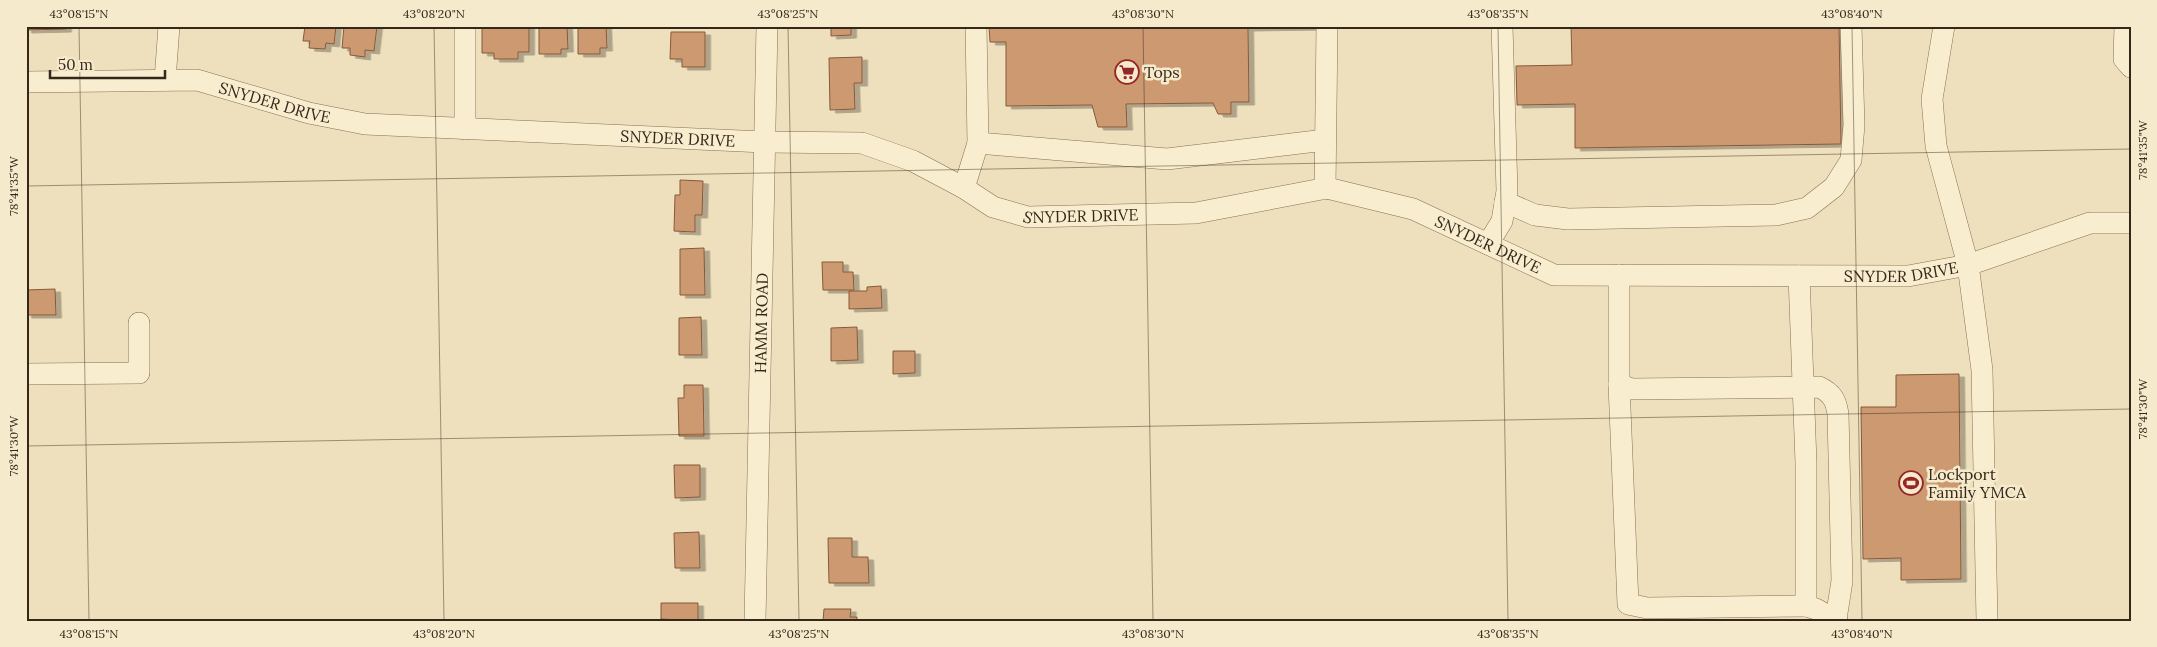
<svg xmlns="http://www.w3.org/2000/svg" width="2157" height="647" font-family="Lora,serif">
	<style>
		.building { fill: #cd9971; stroke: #85593b; filter: url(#shadow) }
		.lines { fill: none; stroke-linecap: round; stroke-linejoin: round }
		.minor-casing { stroke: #867056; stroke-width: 22 }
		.minor { stroke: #f9edcf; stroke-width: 21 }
		.ticks { fill: none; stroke: #35281b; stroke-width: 1; stroke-opacity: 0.45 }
		.labels { text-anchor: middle; stroke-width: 5; stroke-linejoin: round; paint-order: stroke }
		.poi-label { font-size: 16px; fill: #35281b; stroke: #f6eacc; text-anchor: start }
		.street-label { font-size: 16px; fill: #35281b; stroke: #f6eacc }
		.neatline { fill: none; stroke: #35281b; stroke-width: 2 }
		.ticks-label { font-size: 12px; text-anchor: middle; fill: #35281b }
	</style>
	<defs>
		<filter id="shadow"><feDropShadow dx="5.5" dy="3" stdDeviation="0" flood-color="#0004"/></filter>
	</defs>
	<rect width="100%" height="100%" fill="#eee0bc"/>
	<!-- building -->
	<path class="building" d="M26,26H66V29L26,30Z
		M305,26H336L334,44L326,43L325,49L309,48L310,41H303Z
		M344,26H377L374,51L365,50V57L350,55V48H342Z
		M482,26H529V52H518V59H494V53H482Z
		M539,26H567L568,49H561V54H539Z
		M578,26H606L607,48H600V54H578Z
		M831,26H851V35L831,36Z
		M989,26H1318V27L1248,28L1249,102H1231V114H1218L1213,103L1126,104L1127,127H1098L1092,105L1006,106V42H990Z
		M1571,26H1839L1841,144L1575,148V104L1517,105L1516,66L1572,65Z
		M671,32H705V67H682V59H670Z
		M862,57V83H854L855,109L830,110L829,58Z
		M680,180L703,181L702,215H695V232L674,231L675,195H680Z
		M704,248L705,295H680V249Z
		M822,262H843V272H853L854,290H823Z
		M881,286L882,308L849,309V291H867V287Z
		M55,289L56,315H26V290Z
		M701,317L702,355H679V318Z
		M857,327L858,360L831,361V328Z
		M893,351H915V373L893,374Z
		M1959,374L1961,579L1901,580V558L1863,559L1861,407H1896V375Z
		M684,385H703L704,436H679L678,398H684Z
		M674,465H700V497L675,498Z
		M699,532L700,568H675L674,533Z
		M828,538H852V557H868L869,583H829Z
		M661,603H698V621L661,619Z
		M824,609H851L850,617H857V621H823Z"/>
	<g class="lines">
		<!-- minor casing -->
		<g class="minor-casing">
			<g id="minor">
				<path d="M465,26V129"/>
				<path d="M1944,26L1932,99L1936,146L1968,265L1982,370L1987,621"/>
				<path d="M2125,26L2124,59L2131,67"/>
				<path d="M165,80L169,26"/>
				<path id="s1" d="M26,82L197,80L309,113L365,124L765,142L862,143L913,161L964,188L993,207L1028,217L1196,213L1327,188L1413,209L1554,275L1908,276L1968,265L2090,223H2131"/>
				<path d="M978,143L1167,159L1325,140"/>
				<path d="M964,188L978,143L976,26"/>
				<path d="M1325,189L1327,26"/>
				<path d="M1505,202L1535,215L1568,219L1776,215L1807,208L1834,187L1851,160L1854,125L1851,26"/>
				<path d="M1488,244L1502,221L1507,191L1502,26"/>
				<path d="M1619,275V384L1631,389L1819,387C1832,393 1836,400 1838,414L1842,581L1836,619"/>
				<path d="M1799,276L1806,463V606L1816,609L1837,621"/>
				<path d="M26,374L139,373V323"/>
				<path d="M1619,384L1628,604L1647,608L1806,606"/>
				<path id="s2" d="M755,621L767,26"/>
			</g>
		</g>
		<!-- minor -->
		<use href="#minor" class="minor"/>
	</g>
	<!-- ticks -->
	<path class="ticks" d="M79,26L89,621M434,26L444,621M788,26L799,621M1143,26L1153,621M1498,26L1508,621M1852,26L1862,621M26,186L2131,149M26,446L2131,409"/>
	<!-- icons -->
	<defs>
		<g id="supermarket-ring" transform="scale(1.25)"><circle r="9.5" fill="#f6eacc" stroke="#962525" stroke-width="1.5"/><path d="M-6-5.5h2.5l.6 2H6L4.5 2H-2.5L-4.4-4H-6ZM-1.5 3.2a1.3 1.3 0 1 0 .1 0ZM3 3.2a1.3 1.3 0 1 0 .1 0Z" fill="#962525"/></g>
		<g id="stadium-ring" transform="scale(1.25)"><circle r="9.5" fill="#f6eacc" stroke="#962525" stroke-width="1.5"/><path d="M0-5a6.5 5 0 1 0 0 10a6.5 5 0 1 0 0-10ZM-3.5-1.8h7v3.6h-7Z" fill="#962525"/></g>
	</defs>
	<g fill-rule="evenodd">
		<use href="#supermarket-ring" x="1127" y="72"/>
		<use href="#stadium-ring" x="1911" y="483"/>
	</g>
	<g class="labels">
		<!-- poi labels -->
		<g class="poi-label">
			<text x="1144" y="78">Tops</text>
			<text x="1928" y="480">Lockport<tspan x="1928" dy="18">Family YMCA</tspan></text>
		</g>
		<!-- street labels -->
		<g class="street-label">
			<text dy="6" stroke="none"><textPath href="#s1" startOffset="252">SNYDER DRIVE</textPath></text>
			<text dy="6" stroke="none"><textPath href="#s1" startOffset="658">SNYDER DRIVE</textPath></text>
			<text dy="6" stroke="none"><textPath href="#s1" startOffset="1078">SNYDER DRIVE</textPath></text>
			<text dy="6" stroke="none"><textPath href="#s1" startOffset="1498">SNYDER DRIVE</textPath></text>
			<text dy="6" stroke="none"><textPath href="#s1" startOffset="1918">SNYDER DRIVE</textPath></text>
			<text dy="6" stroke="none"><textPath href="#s2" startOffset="298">HAMM ROAD</textPath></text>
		</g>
	</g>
	<!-- border -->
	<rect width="2157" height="647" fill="none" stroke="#f6eacc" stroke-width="55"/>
	<!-- scale -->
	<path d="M50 70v8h115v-8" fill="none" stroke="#35281b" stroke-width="2.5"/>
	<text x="58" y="70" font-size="15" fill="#35281b" stroke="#f6eacc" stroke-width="4" paint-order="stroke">50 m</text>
	<rect x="28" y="28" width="2102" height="592" class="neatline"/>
	<g class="ticks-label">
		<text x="79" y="18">43°08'15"N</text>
		<text x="434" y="18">43°08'20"N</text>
		<text x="788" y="18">43°08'25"N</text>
		<text x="1143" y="18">43°08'30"N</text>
		<text x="1498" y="18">43°08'35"N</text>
		<text x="1852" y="18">43°08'40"N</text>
		<text transform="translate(2143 150) rotate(-90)" y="4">78°41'35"W</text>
		<text transform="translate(14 186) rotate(-90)" y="4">78°41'35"W</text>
		<text transform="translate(2143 409) rotate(-90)" y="4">78°41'30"W</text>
		<text transform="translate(14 446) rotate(-90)" y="4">78°41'30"W</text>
		<text x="89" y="638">43°08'15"N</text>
		<text x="444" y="638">43°08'20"N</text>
		<text x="799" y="638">43°08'25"N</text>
		<text x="1153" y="638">43°08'30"N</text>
		<text x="1508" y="638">43°08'35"N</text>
		<text x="1862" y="638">43°08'40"N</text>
	</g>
</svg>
